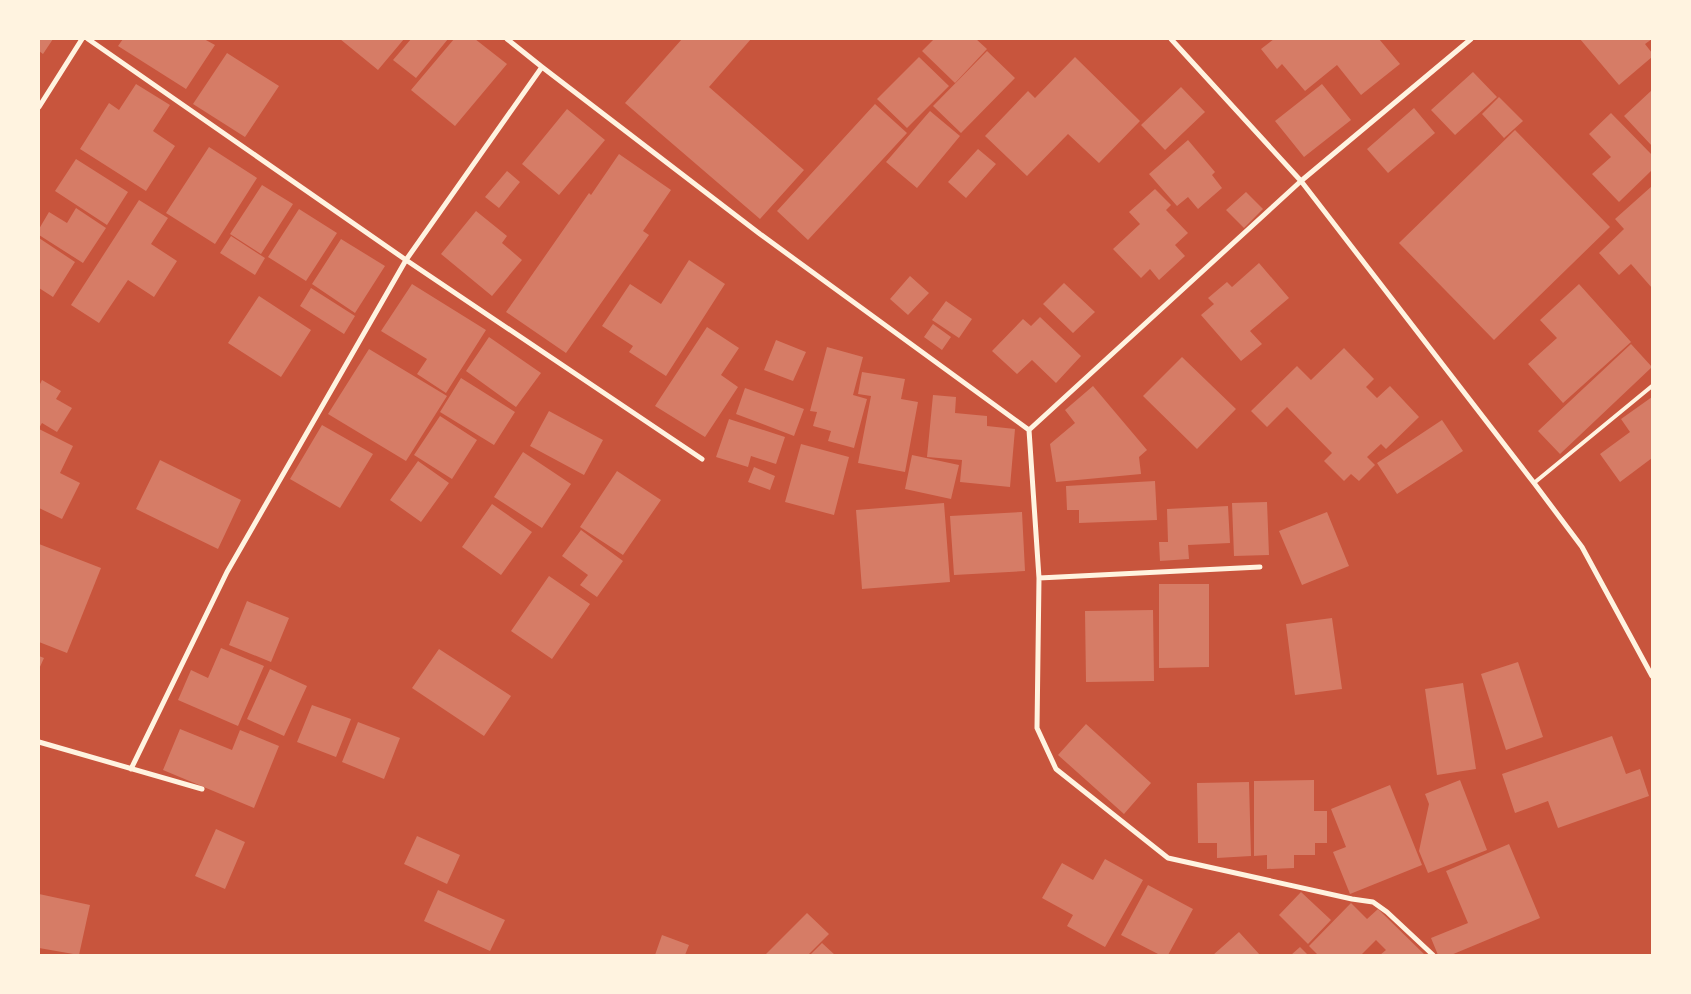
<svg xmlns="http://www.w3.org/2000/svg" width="1691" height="994" font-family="Ubuntu,sans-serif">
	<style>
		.building { fill: #d67c66 }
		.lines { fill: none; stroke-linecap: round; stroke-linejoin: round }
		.service { stroke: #fff3e0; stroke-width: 4 }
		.minor { stroke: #fff3e0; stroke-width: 5 }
	</style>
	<rect width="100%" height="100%" fill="#c8553d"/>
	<!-- building -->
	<path class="building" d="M39,39H53L43,54L39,51Z
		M123,39H204L215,45L186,89L118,46Z
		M340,39H404L378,70Z
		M411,39H448L416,78L393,60Z
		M454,39H475L507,64L455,126L411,90Z
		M682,39H751L709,87L804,170L760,219L625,103Z
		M934,39H976L987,49L955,83L922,51Z
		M1274,39H1379L1400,64L1361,95L1337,65L1305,91L1282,64L1277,69L1261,49Z
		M1580,39H1652L1645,44L1652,53V57L1619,85Z
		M987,51L1015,78L961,133L933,106Z
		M227,53L279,86L245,137L193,104Z
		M919,57L949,86L907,128L877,99Z
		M1075,57L1140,121L1099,163L1068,134L1027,176L985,136L1028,91L1035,98Z
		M1473,72L1497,97L1455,135L1431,110Z
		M136,84L170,105L153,131L175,146L146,191L80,149L109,103L119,110Z
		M1322,84L1351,120L1304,157L1275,121Z
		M1181,87L1205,112L1165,150L1141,125Z
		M1652,90V146L1624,116Z
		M1499,97L1523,121L1504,138L1482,114Z
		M875,104L907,133L808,240L777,211Z
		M1414,108L1435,133L1388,173L1367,149Z
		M567,109L605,140L559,195L522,164Z
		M930,111L960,136L917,188L886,162Z
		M1611,113L1652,155V170L1619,202L1592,174L1611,157L1589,134Z
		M1515,130L1610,227L1494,340L1399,243Z
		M1188,140L1215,172L1212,175L1222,188L1198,209L1188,197L1177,206L1149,174Z
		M209,147L257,178L215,244L166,213Z
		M978,149L996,164L966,198L948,182Z
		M619,154L671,190L643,231L649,235L566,353L506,312L589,193L591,195Z
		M76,159L128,192L107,225L55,191Z
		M507,171L520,182L499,208L485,197Z
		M262,185L293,204L261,254L230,234Z
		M1652,186V288L1631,264L1619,275L1599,253L1624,229L1615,219Z
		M1155,189L1171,205L1166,210L1188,233L1175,245L1185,256L1159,280L1150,269L1141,278L1113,249L1140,224L1129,212Z
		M1246,192L1263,209L1244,228L1226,210Z
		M139,200L168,218L151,244L177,261L154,297L128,280L99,323L71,305Z
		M76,208L106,228L83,263L39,235V229L49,212L67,223Z
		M299,209L337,233L306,281L268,257Z
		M476,211L507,236L502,243L522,260L492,296L441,254Z
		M231,236L265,258L255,275L220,253Z
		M39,238L75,262L53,297L39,288Z
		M341,239L385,266L355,313L312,284Z
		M689,260L725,284L666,376L629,352L633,346L602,326L630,284L661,304Z
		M1259,263L1289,298L1250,331L1262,344L1241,361L1201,315L1214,304L1208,298L1227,282L1232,287Z
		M910,276L929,293L908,315L890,299Z
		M1064,283L1095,312L1073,333L1043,304Z
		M412,284L486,330L446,393L417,374L427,359L381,331Z
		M1579,284L1631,342L1563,403L1528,364L1557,338L1540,320Z
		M311,288L355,316L344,334L300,306Z
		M259,296L311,330L281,377L228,343Z
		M946,301L972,319L959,338L932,320Z
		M1040,317L1081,356L1056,383L1032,360L1017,374L992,351L1023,319L1031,326Z
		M933,324L951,337L942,350L924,337Z
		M707,327L739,348L721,375L738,387L705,437L655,406Z
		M489,337L541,373L516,407L466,371Z
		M776,340L806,352L793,381L764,370Z
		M1631,344L1652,367L1560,454L1538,431Z
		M827,347L863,357L853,395L867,399L854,448L828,441L831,431L813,426L817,412L810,411Z
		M1344,348L1374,379L1366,387L1377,398L1390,386L1419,417L1386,449L1381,444L1367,457L1375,465L1359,481L1351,474L1344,481L1324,461L1332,453L1287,407L1267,427L1251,411L1297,366L1311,380Z
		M369,349L447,396L406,461L328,414Z
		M1182,357L1236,409L1197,449L1143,396Z
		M862,372L905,379L901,399L918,402L905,472L858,463L871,396L858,394Z
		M461,378L515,412L494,445L440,412Z
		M42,380L61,391L56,399L72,408L57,432L42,423L39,428V386Z
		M1093,386L1147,450L1139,457L1141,474L1056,482L1050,444L1075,423L1065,410Z
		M745,388L804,409L794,436L736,414Z
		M933,395L956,397L955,413L987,416V426L1015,429L1010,487L960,482L962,460L927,457Z
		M1652,397V458L1620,482L1600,454L1630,432L1621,419Z
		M549,411L603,440L584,475L530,446Z
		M440,416L477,440L452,479L414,455Z
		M729,419L785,437L776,464L751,456L748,467L716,457Z
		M1442,420L1463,451L1397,494L1377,463Z
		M322,425L373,454L340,508L290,479Z
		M39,429L73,446L60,473L80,483L62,519L39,508Z
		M801,444L849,457L834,515L785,502Z
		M523,452L571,484L542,528L494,497Z
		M912,455L959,465L951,499L905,489Z
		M160,460L241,500L218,549L136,509Z
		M418,461L449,483L421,522L390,500Z
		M754,467L775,476L770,490L748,482Z
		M617,471L661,500L623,555L580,527Z
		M1155,481L1157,520L1079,523V510H1067L1066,486Z
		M1267,502L1269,555L1234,556L1232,503Z
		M944,503L950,582L862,589L856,510Z
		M492,504L532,532L501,575L462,547Z
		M1228,506L1230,543L1188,545L1189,559L1160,561L1159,542H1168L1167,509Z
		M1022,512L1025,571L954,575L950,516Z
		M1327,512L1349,566L1302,585L1279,531Z
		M581,530L623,561L597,597L580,585L588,575L562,556Z
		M39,544L101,568L67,653L39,642Z
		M549,576L590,604L552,659L511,631Z
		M1159,584H1209V667L1159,668Z
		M247,601L289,618L271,662L229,645Z
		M1153,610L1154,681L1086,682L1085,611Z
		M1332,618L1342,689L1295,695L1286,624Z
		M221,648L264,666L238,726L178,700L191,670L208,678Z
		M439,649L511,696L484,736L412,688Z
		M39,656L44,658L39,669Z
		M1518,662L1543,737L1506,750L1481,674Z
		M270,669L307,686L284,736L247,719Z
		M1463,683L1476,769L1437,775L1425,689Z
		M312,705L351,719L336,757L297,742Z
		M358,722L400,738L384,779L342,762Z
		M1086,724L1151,783L1124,814L1058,755Z
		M180,729L232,750L240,730L279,746L254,808L163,770Z
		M1612,736L1626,774L1640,769L1649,796L1558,828L1548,801L1515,813L1502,774Z
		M1314,780V811H1327V843H1315V855H1294V868L1267,869V855L1254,856V781Z
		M1460,780L1487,850L1428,873L1419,851L1429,804L1425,794Z
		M1249,782L1251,856L1217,858V843H1198L1197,783Z
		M1390,785L1422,865L1350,894L1333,852L1346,847L1331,809Z
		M216,829L245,842L225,889L195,876Z
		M417,836L460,855L447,884L404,864Z
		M1509,844L1540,918L1451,955H1438L1431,938L1468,923L1446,871Z
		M1105,859L1143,880L1105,947L1067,926L1073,915L1042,898L1062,863L1093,880Z
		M1148,885L1193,909L1168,955H1160L1121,935Z
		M438,890L505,920L490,951L424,921Z
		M1301,892L1331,920L1308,944L1279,915Z
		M39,894L90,905L79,955L39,948Z
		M1351,903L1367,919L1378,909L1425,955H1380L1386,950L1376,940L1361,955H1318L1309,946Z
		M807,913L829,934L808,955H765Z
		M1239,932L1260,955H1213Z
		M662,935L689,945L685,955H655Z
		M822,943L835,955H810Z
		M1300,947L1308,955H1291Z"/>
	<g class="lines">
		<!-- service -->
		<path class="service" d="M1534,483L1652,386"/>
		<!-- minor -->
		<path class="minor" d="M88,39L406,260L702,459
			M507,39L542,67L760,234L1029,430L1039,578L1037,728L1056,769L1168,858L1352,899L1373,902L1387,912L1433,955
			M1171,39L1301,181L1534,483L1582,547L1652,676
			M39,107L82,39
			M1029,430L1301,181L1471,39
			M1039,578L1260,567
			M39,742L202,789
			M131,769L227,572L406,260L542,67"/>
	</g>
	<!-- border -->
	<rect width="1691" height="994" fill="none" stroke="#fff3e0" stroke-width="80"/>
</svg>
